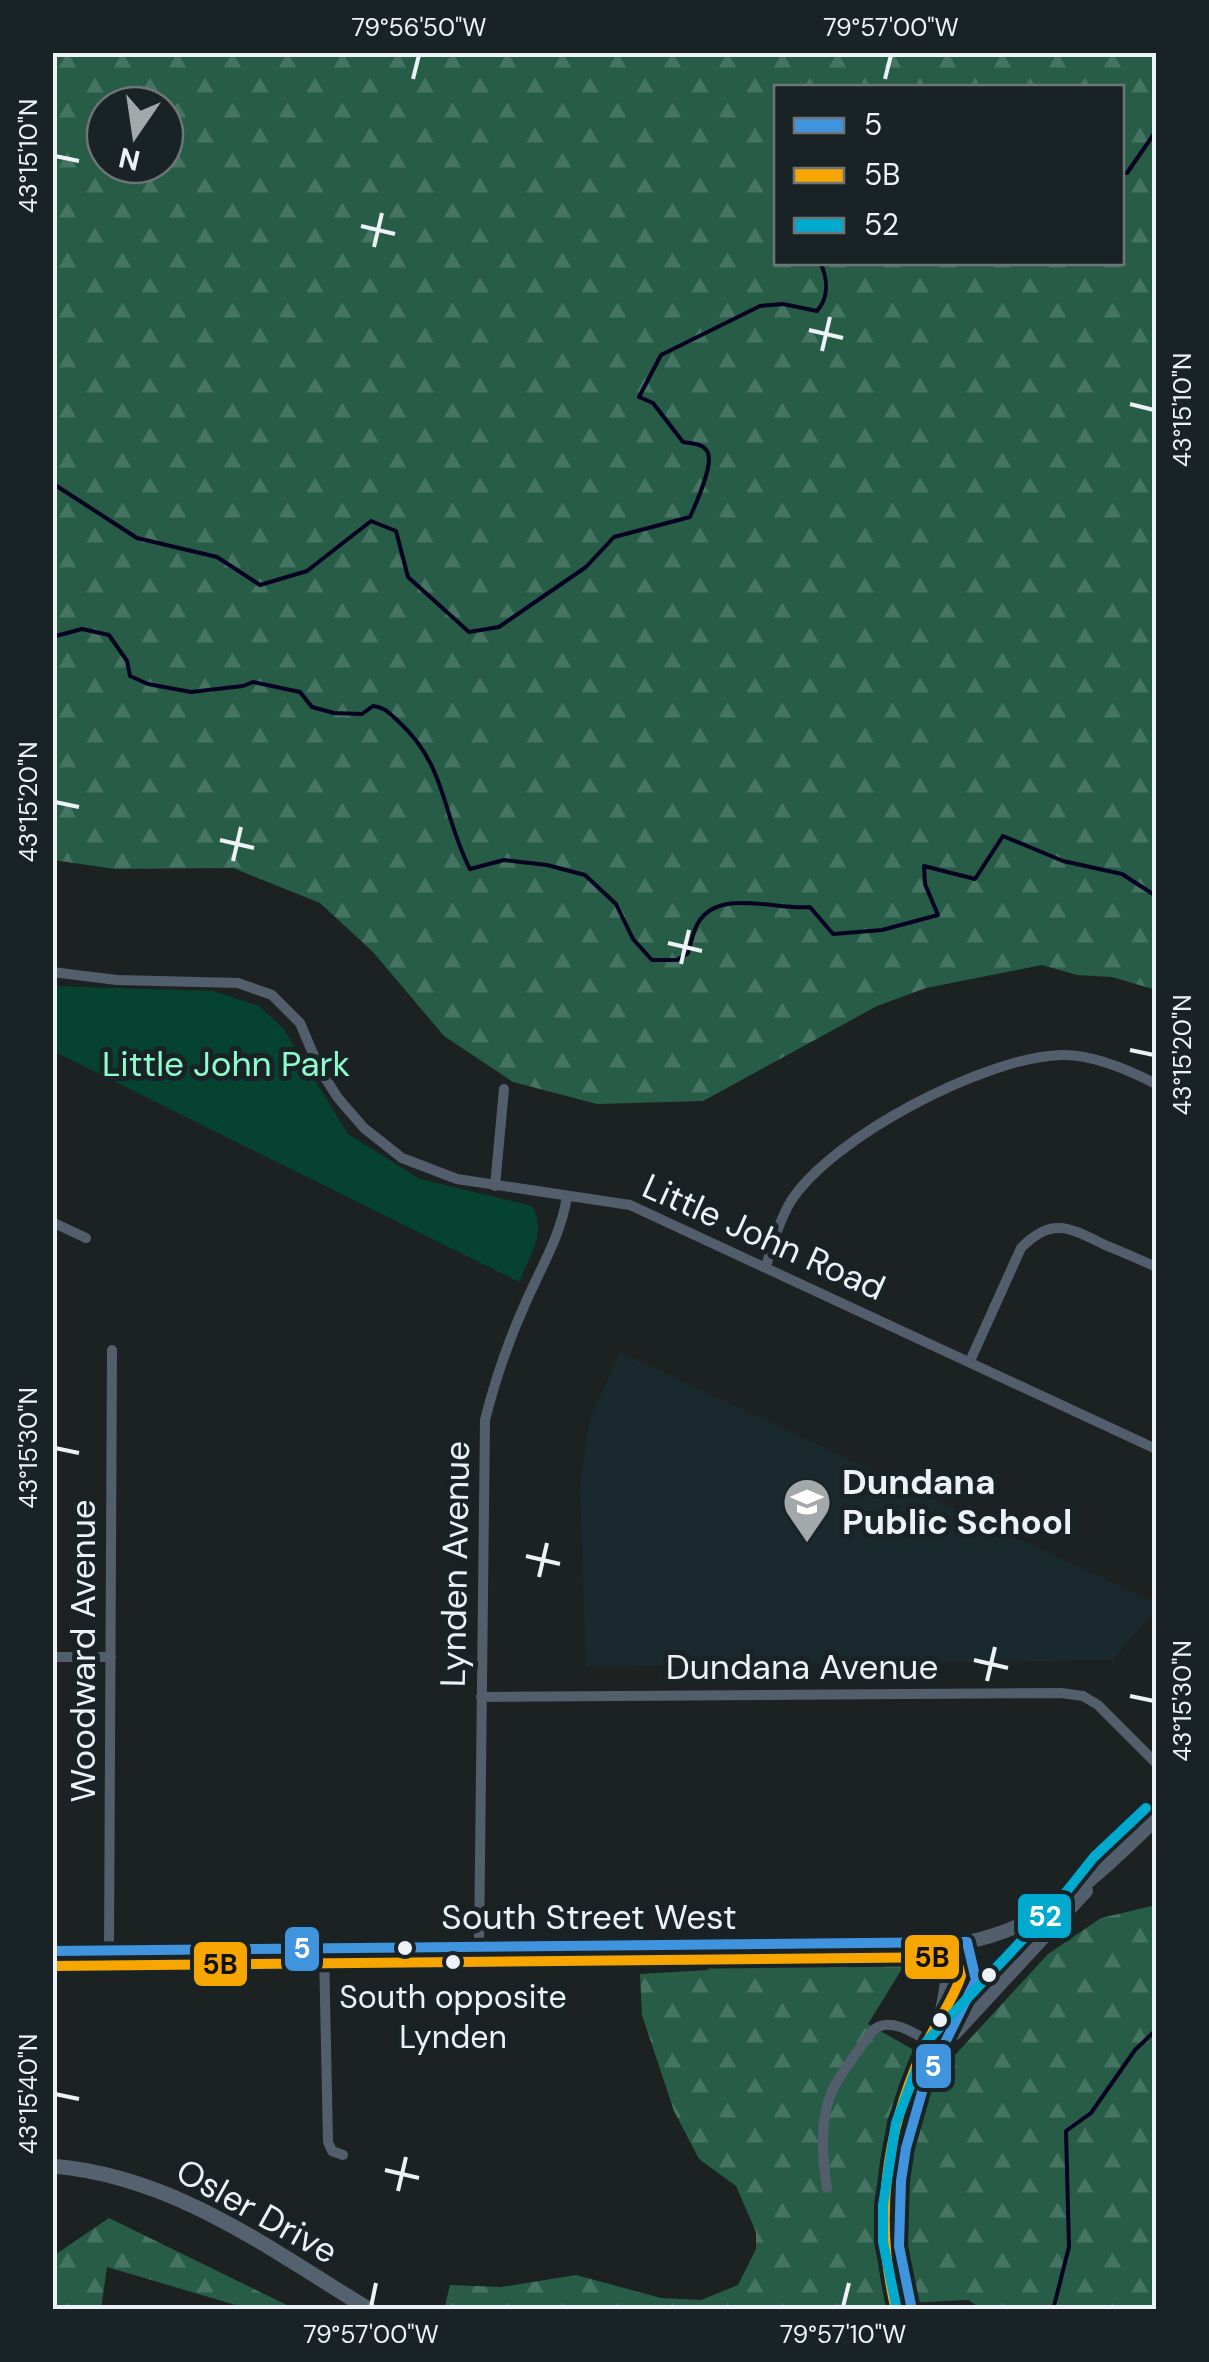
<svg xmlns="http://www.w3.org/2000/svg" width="1209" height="2362" font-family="'DM Sans',sans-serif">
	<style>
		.built { fill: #1a292e }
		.forest { fill: url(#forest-firs); fill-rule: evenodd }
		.park { fill: #05422f }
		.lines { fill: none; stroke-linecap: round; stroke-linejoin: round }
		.stream { stroke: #090322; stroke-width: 4 }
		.minor { stroke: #535e6c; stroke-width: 10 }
		.tertiary { stroke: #535e6c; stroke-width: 14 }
		.secondary { stroke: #54626f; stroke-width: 15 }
		.bus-1-casing { stroke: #192225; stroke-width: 18 }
		.bus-2-casing { stroke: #192225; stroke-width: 18 }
		.bus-3-casing { stroke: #192225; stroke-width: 18 }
		.bus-1 { stroke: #4094de; stroke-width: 10 }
		.bus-2 { stroke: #f7a600; stroke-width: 10 }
		.bus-3 { stroke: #00a9ce; stroke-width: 10 }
		.ticks { fill: none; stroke: #ecf2f5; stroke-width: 4 }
		.bus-dot { fill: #ecf2f5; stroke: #192225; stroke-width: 4 }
		.labels { text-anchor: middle; stroke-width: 10; stroke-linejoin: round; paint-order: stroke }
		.bus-label { font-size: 32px; fill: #ecf2f5; stroke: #192225 }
		.park-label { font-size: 35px; fill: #8dfdcd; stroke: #192225 }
		.street-label { font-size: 35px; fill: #ecf2f5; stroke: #192225 }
		.poi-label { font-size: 35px; font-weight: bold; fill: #ecf2f5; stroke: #192225; text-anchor: start }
		.line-badge { stroke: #192225; stroke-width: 4 }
		.badge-label { font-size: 28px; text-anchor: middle; font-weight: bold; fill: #fff }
		.pale-badge-label { font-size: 28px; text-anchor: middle; font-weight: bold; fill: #111 }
		.neatline { fill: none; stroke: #ecf2f5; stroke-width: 4 }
		.ticks-label { font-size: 25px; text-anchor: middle; fill: #ecf2f5 }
	</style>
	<defs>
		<pattern id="forest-firs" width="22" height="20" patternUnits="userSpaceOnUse" patternTransform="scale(2.5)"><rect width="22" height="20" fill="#275c47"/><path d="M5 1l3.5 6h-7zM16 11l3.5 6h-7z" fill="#467462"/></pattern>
	</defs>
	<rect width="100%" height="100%" fill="#1c2122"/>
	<!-- built -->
	<path class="built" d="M620,1352L1156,1603V1609L1113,1660L586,1667L580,1486L589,1422Z"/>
	<!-- forest -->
	<path class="forest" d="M52,53H1156V990L1112,977L1077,975L1042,965L926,988L877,1006L703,1101L597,1104L513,1082L444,1036L373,952L320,903L233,868L115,869L53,860ZM776,88H1122V262H776ZM105,105H165V165H105Z
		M1156,1905V2309H982L968,2300L907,2303L883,2310H444L450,2285L501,2287L576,2275L661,2298L701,2300L738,2285L756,2249V2232L736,2186L699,2159L674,2111L642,2015L640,1974L708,1970L711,1952L797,1959L875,1949L908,1959L868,2024L944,2067L1048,1954L1101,1918Z
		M109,2218L295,2309H249L107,2267L101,2309H53V2256Z"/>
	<!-- park -->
	<path class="park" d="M53,986L213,991L259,1006L283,1028L348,1134L420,1179L532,1206C548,1231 529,1258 519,1282L53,1051Z"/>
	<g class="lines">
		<!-- stream -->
		<path class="stream" d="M1122,173H1127L1156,131
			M52,483L137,538L217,557L260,585L307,571L371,521L396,531L408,577L469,632L499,627L586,567L614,537L690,517C696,503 715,463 707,451C702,443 692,444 683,442L653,403L639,397L661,355L760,306L783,304L817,311C829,297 828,279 820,262
			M52,637L82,629L109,635L127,661L130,676L148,684L191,692L243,686L253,682L300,692L312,707L334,713L362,714L373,706C385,707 390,714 399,722C447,766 442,815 470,869L504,860L547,865L585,875L616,904L633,939L652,960H677L688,953C691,944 693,931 698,923C719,887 778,911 810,907L833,934L882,930L938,915L925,884L924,866L975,879L1003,836L1063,861L1122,874L1156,896
			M1053,2310L1069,2247L1066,2131L1091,2113L1135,2050L1156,2030"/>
		<!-- minor -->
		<path class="minor" d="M52,972L117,980L238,983L272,995L300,1023L320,1070L338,1098L364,1128L402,1158L457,1179L630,1205L1156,1449
			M495,1186L504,1089
			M52,1222L86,1238
			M766,1266C773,1244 779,1221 791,1201C832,1137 985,1057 1061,1055C1093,1054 1129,1070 1156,1084
			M970,1361L1021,1248C1052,1216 1070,1228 1105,1245C1122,1252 1139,1259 1156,1267
			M52,1657H111
			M481,1697L1061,1693L1083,1696L1098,1705L1156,1763
			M479,1948L485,1420C495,1380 508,1342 525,1304C541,1267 561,1236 567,1196
			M324,1950L328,2142L332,2151L343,2155
			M109,1951L112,1350
			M827,2188C822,2157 819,2120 832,2091C842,2070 860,2049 873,2030C892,2014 921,2038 940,2048"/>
		<!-- tertiary -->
		<path class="tertiary" d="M52,1951L967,1942C1049,1926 1098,1874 1156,1819
			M955,2033L1086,1891
			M940,2046L939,2029L948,1977L947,1943
			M912,2310C885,2227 900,2133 937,2055C949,2030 968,2007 976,1980L977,1974L967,1942"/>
		<!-- secondary -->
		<path class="secondary" d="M52,2166C174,2176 268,2248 370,2310"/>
		<!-- bus-1 casing -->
		<g class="bus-1-casing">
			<path id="bus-1" d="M52,1951L967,1942L976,1980L924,2085L906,2148L901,2181L899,2246L912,2310"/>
		</g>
		<!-- bus-2 casing -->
		<g class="bus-2-casing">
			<path id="bus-2" d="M52,1966L956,1957L961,1976C952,2003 934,2026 922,2052C885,2134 874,2222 896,2310"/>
		</g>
		<!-- bus-3 casing -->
		<g class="bus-3-casing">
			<path id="bus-3" d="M897,2310L883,2242V2205L896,2123L927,2041L1058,1902L1094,1857L1146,1808"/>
		</g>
		<!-- bus-1 -->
		<use href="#bus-1" class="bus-1"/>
		<!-- bus-2 -->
		<use href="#bus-2" class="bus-2"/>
		<!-- bus-3 -->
		<use href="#bus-3" class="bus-3"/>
	</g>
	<!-- ticks -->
	<path class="ticks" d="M413,79L419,55M885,79L891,55M55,156L79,161M361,226L395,234M374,247L382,213M809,330L843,338M822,351L830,317M1130,404L1154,410M55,802L79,807M220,840L254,848M233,861L241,827M668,943L702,951M681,964L689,930M1130,1050L1154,1055M55,1448L79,1453M526,1556L560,1564M539,1577L547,1543M974,1660L1008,1668M987,1681L995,1647M1130,1696L1154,1701M55,2094L79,2099M385,2170L419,2178M398,2191L406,2157M371,2307L376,2283M843,2307L849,2283"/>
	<!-- icons -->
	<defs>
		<g id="school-pin" transform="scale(2.5)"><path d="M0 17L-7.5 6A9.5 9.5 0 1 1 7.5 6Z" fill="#a3a9ab" stroke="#192225"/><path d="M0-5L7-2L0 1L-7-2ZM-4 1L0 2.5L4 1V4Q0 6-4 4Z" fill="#fff"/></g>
	</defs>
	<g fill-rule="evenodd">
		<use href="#school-pin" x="807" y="1502"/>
	</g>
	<!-- markers -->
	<g class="bus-dot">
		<circle cx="405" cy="1948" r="9"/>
		<circle cx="453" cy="1962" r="9"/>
		<circle cx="989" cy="1975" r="9"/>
		<circle cx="940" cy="2020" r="9"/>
	</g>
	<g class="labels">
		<!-- bus labels -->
		<g class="bus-label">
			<text x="453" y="2008">South opposite<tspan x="453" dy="40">Lynden</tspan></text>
		</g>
		<!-- park labels -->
		<g class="park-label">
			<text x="226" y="1076">Little John Park</text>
		</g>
		<!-- street labels -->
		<g class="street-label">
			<text transform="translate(764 1237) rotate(24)" y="12">Little John Road</text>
			<text transform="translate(455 1564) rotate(-89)" y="12">Lynden Avenue</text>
			<text transform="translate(83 1651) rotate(-90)" y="12">Woodward Avenue</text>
			<text x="802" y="1679">Dundana Avenue</text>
			<text x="589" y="1929">South Street West</text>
			<text transform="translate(257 2211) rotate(29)" y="12">Osler Drive</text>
		</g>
		<!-- poi labels -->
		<g class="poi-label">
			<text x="842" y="1494">Dundana<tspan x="842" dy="40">Public School</tspan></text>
		</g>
	</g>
	<g class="line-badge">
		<rect x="1016" y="1892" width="57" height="48" rx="10" fill="#00a9ce"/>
		<rect x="283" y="1925" width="38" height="48" rx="10" fill="#4094de"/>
		<rect x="903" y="1933" width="58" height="48" rx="10" fill="#f7a600"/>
		<rect x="192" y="1940" width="57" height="48" rx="10" fill="#f7a600"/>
		<rect x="914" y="2042" width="39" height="48" rx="10" fill="#4094de"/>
	</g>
	<g class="badge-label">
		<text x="1045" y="1926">52</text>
		<text x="302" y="1958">5</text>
		<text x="933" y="2076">5</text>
	</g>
	<g class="pale-badge-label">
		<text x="932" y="1967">5B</text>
		<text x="220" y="1974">5B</text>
	</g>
	<!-- border -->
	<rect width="1209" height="2362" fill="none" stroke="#192225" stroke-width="110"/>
	<!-- legend -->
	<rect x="774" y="85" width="350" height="180" fill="#192225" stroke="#6d7578" stroke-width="2.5"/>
	<rect x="794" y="118" width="50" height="15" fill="#4094de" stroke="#6d7578" stroke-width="2.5"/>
	<text x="864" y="135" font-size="30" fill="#ecf2f5">5</text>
	<rect x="794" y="168" width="50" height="15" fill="#f7a600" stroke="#6d7578" stroke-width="2.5"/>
	<text x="864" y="185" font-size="30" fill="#ecf2f5">5B</text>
	<rect x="794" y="218" width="50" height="15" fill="#00a9ce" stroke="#6d7578" stroke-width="2.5"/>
	<text x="864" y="235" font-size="30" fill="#ecf2f5">52</text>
	<!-- north arrow -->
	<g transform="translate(135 135) rotate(193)"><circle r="48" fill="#192225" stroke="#6d7578" stroke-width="2.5"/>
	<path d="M0-8L18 38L0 25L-18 38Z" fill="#a3a9ab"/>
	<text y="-15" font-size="28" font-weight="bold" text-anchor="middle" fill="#ecf2f5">N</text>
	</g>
	<rect x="55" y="55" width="1099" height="2252" class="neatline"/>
	<g class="ticks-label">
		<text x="419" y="36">79°56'50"W</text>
		<text x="891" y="36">79°57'00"W</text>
		<text transform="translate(28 156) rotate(-90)" y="9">43°15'10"N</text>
		<text transform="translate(1182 410) rotate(-90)" y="9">43°15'10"N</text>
		<text transform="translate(28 802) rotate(-90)" y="9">43°15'20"N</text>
		<text transform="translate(1182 1055) rotate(-90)" y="9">43°15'20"N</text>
		<text transform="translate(28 1448) rotate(-90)" y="9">43°15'30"N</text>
		<text transform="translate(1182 1701) rotate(-90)" y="9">43°15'30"N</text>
		<text transform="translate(28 2094) rotate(-90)" y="9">43°15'40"N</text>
		<text x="371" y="2343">79°57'00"W</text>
		<text x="843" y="2343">79°57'10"W</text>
	</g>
</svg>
